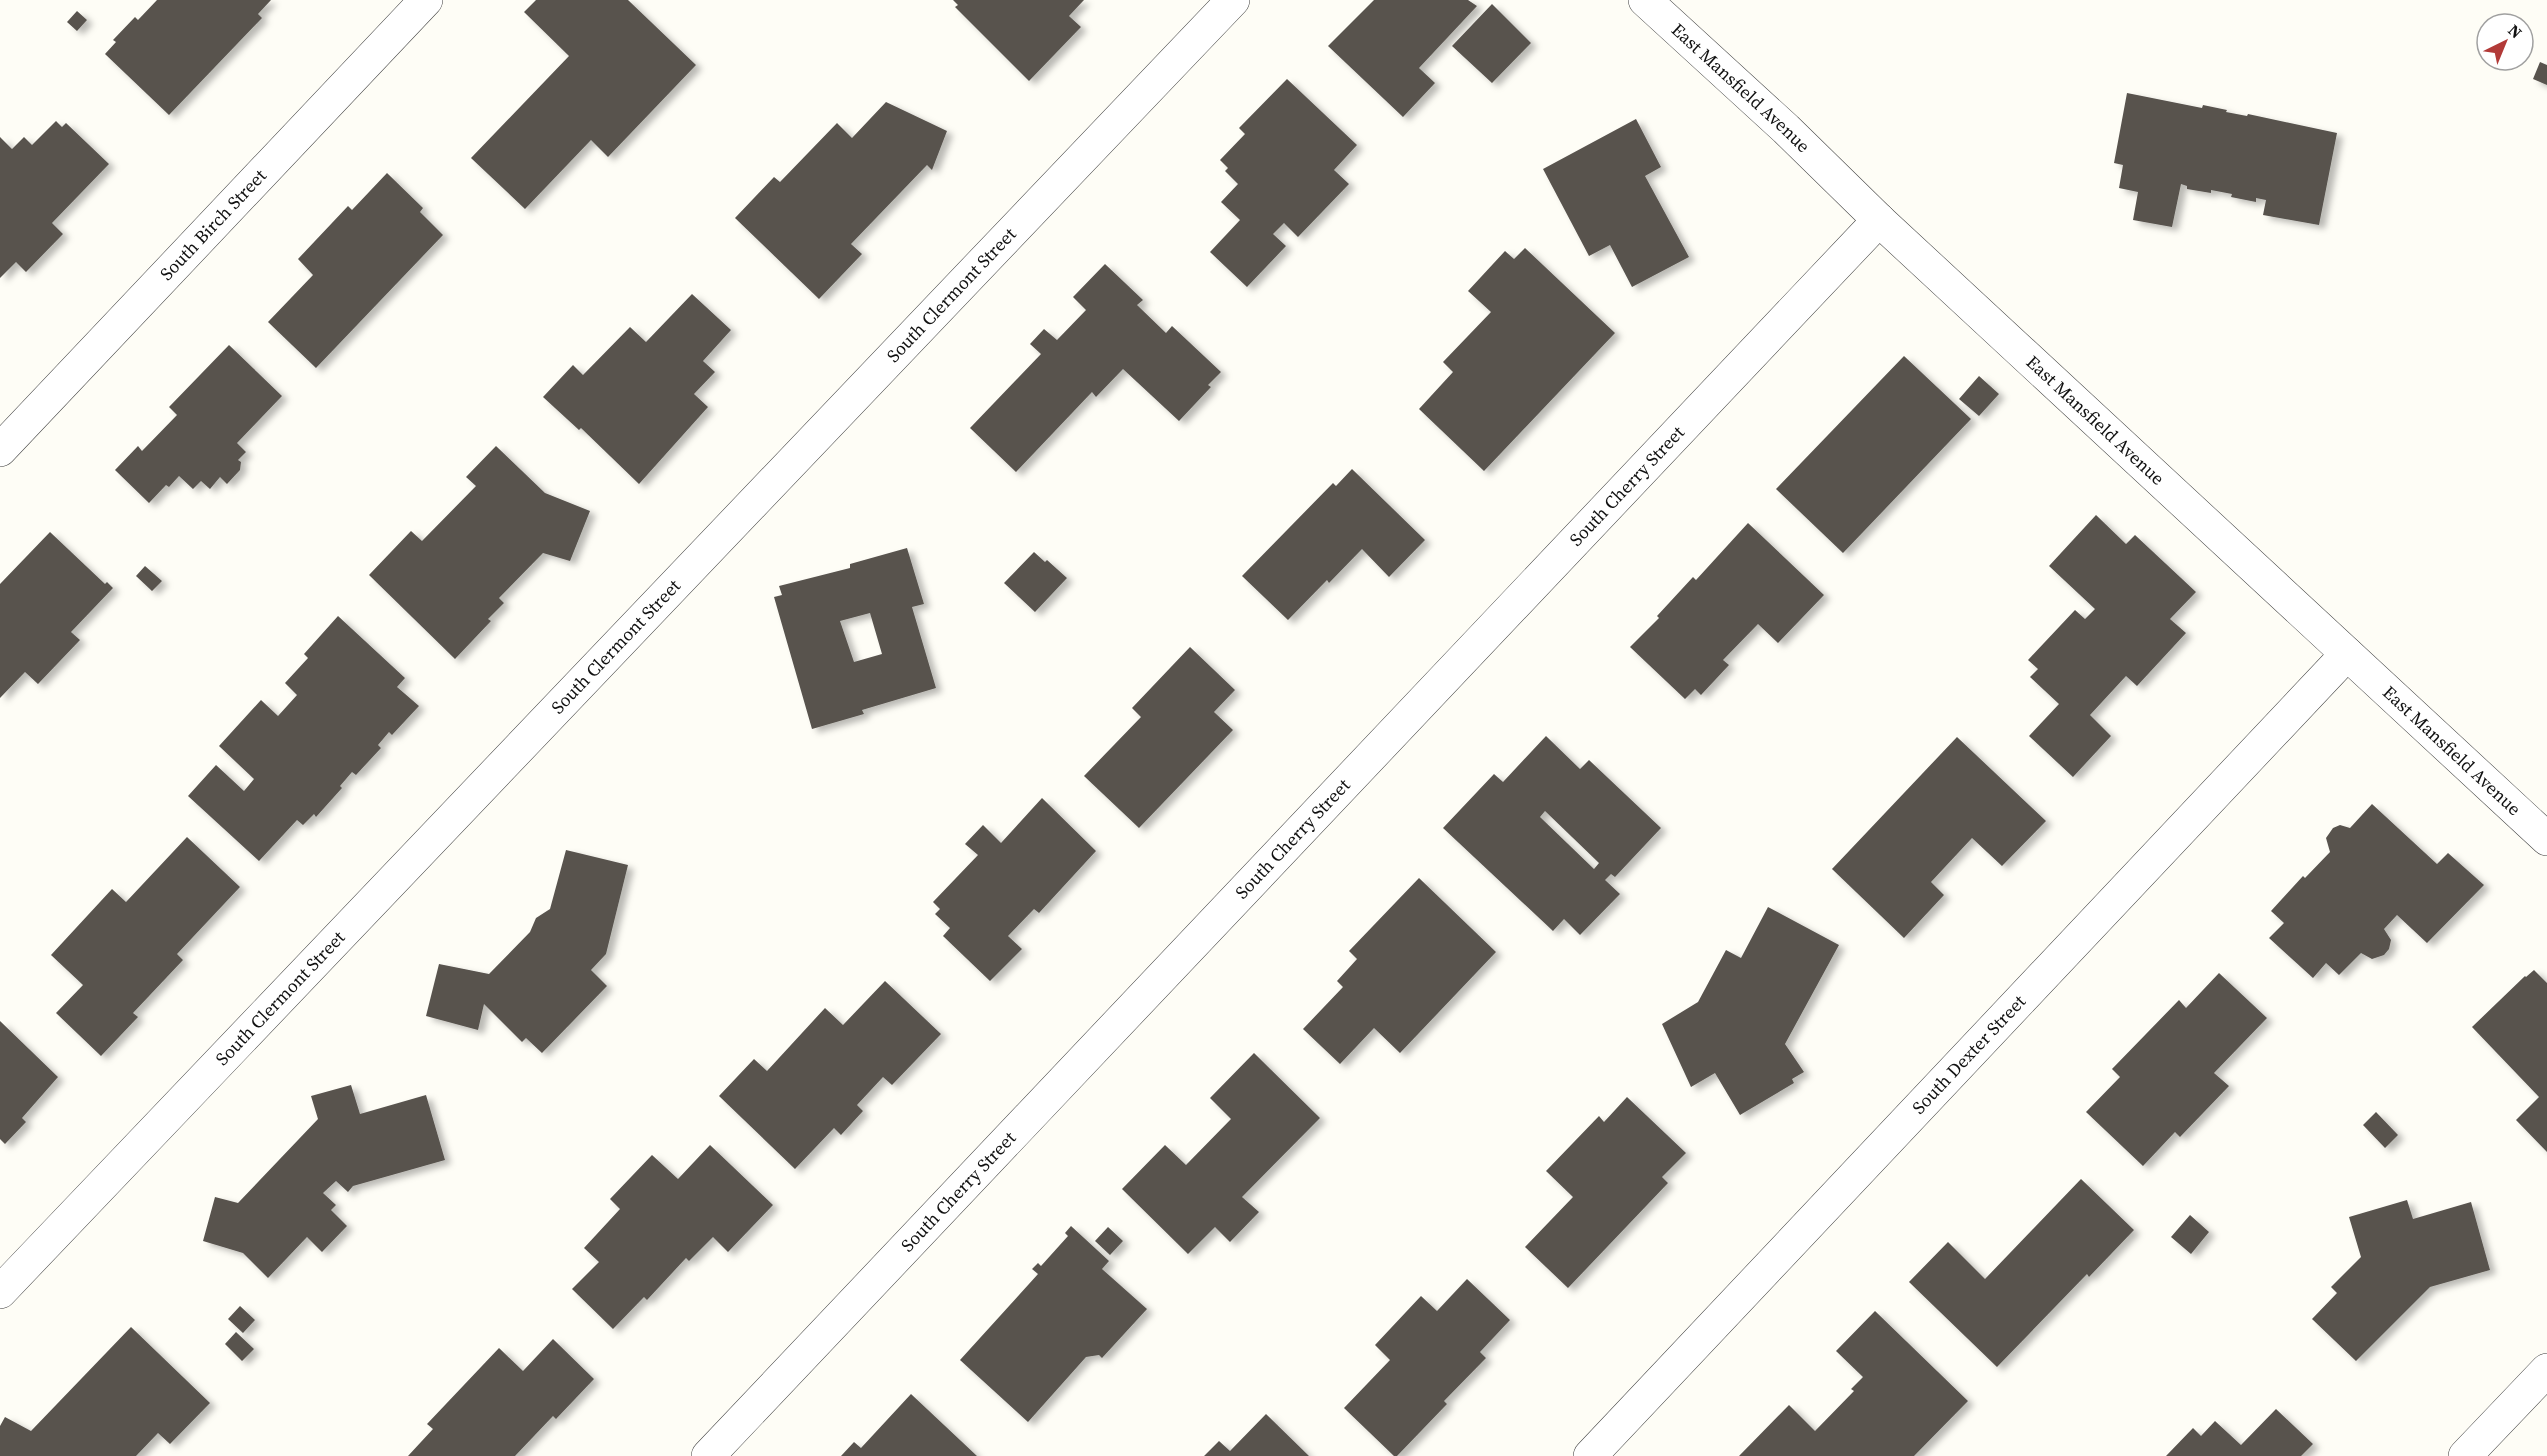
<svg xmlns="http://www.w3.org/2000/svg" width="2547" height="1456" font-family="'Source Serif 4',serif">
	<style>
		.building { fill: #58534e; fill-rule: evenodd; filter: url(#shadow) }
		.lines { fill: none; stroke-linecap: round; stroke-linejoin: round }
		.street-casing { stroke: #444; stroke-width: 34 }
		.street { stroke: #fff; stroke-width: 33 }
		.labels { text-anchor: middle; stroke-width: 6; stroke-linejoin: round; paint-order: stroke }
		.street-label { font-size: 18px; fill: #111; stroke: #fff }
	</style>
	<defs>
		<filter id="shadow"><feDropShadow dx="6" dy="4" stdDeviation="3" flood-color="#0004"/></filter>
	</defs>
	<rect width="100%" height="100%" fill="#fefdf6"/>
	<!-- building -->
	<path class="building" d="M157,0H271L258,14L262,18L169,115L105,54L116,42L113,40L135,17L138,20Z
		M536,0H628L696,65L608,157L591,140L525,209L471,158L569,56L524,12Z
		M953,0H1084L1069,16L1081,27L1029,81L955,7L958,5Z
		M1374,0H1468L1477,6L1419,68L1435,83L1403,117L1328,46Z
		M1492,4L1531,43L1492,83L1452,46Z
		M77,11L87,20L77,31L67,22Z
		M2540,62L2547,65V85L2533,79Z
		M1287,79L1357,145L1334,170L1349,184L1298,237L1284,223L1273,234L1286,246L1247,287L1210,252L1240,220L1221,202L1238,184L1225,171L1228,168L1220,160L1245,134L1239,128Z
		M2127,93L2202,108L2203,105L2227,110L2226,112L2247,116L2248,114L2337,133L2319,225L2263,215L2266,200L2256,198V202L2231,197L2232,194L2211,190V193L2187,189V186L2181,184L2172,227L2133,220L2138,192L2119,188L2123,165L2114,163Z
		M886,102L947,131L932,170L927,165L851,244L862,254L819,299L735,218L774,177L780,182L837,123L852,138Z
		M1636,119L1661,167L1645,176L1689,257L1632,287L1610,245L1589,256L1543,169Z
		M56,121L62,127L66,123L109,164L52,223L63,234L26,272L16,262L0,278V137L12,149L24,137L32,145Z
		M387,173L423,208L420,212L443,235L316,368L268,322L313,275L298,259L348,206L352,210Z
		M1525,248L1615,333L1484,471L1419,409L1453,372L1443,362L1491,312L1468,291L1505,251L1514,259Z
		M1105,264L1143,300L1137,305L1166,333L1172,326L1221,372L1208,385L1211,387L1179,421L1123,369L1096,397L1092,392L1016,472L970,428L1041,354L1030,344L1044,329L1057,340L1086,310L1073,297Z
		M692,294L731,330L703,361L715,372L694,394L708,407L639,484L581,428L579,430L543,397L573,365L583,375L630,327L646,342Z
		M229,345L282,396L237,443L246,452L238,460L241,462L240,470L227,484L220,477L210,489L201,481L193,489L179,476L169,487L166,485L149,503L115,470L138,446L142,451L177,415L169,407Z
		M1904,356L1971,419L1843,553L1776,489Z
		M1979,376L1999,394L1979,416L1959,399Z
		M496,446L545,493L590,511L570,561L543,553L499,598L504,603L488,619L491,621L455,659L369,575L411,531L422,541L476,486L466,477Z
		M1352,469L1425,540L1389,577L1362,549L1329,583L1327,580L1288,620L1242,576L1333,483L1336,486Z
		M2096,515L2126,544L2135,535L2196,592L2170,619L2186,633L2137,686L2126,676L2090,715L2111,736L2073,777L2029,736L2059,704L2030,677L2038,669L2028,660L2075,610L2085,619L2095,609L2049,566Z
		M1748,523L1824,595L1778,643L1758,624L1723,660L1729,665L1701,695L1695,689L1685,699L1630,647L1659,618L1657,616L1693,577L1696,580Z
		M50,532L105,584L107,582L113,588L71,632L80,640L38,684L25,672L0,698V584Z
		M907,548L924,604L912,607L936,688L862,710L864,714L812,729L774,597L782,595L779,586L850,568V564ZM870,613L882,654L854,662L840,621Z
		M1034,552L1045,562L1047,560L1067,578L1035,612L1004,583Z
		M145,566L162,581L152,591L136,576Z
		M338,616L405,678L397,687L419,706L392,735L389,732L378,745L381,748L356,775L352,772L340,786L342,788L316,817L314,814L303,825L297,820L259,861L188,796L216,765L244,791L254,779L219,746L261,700L278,716L297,695L285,683L308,658L304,654Z
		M1190,647L1235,690L1214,712L1233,730L1139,828L1084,776L1141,717L1132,708Z
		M1546,736L1580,769L1589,760L1661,828L1615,877L1611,874L1605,880L1620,894L1580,935L1564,919L1553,931L1443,828L1494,774L1503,782ZM1545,811L1599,863L1594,869L1540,817Z
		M1957,737L2046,821L2002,866L1972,838L1931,882L1944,895L1904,938L1832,869Z
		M1042,798L1096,851L1039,913L1034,909L1008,936L1022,949L990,981L943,936L950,928L935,914L940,909L933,902L978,855L965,844L983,825L1001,843Z
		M2372,804L2437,864L2448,853L2484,885L2427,943L2397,915L2384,929L2391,940L2389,949L2384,955L2372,959L2361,953L2339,975L2326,963L2313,978L2269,938L2284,923L2271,911L2303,876L2305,878L2330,852L2326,838L2333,828L2340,825L2350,828Z
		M187,837L240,887L177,954L183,960L133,1013L138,1017L101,1056L56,1013L83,985L51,955L112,889L126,902Z
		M566,850L628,865L606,954L591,970L607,986L542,1053L526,1038L522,1042L484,1004L478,1030L426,1016L439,964L489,974L530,932L536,918L550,909Z
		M1419,878L1496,952L1400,1053L1374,1028L1340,1064L1303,1029L1343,987L1337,981L1357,959L1349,951Z
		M1768,907L1839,945L1785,1044L1804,1072L1792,1079L1794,1083L1740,1115L1715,1073L1691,1087L1662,1024L1698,1002L1726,950L1741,958Z
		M2534,970L2547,983V1152L2516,1120L2539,1097L2472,1027L2525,976L2526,977Z
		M2219,973L2267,1018L2214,1073L2229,1086L2180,1137L2175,1132L2143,1166L2086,1112L2120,1077L2112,1069L2179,1000L2186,1008Z
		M885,981L941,1034L892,1085L883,1077L857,1105L863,1111L841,1135L834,1128L795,1169L719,1096L754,1059L767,1071L825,1008L843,1025Z
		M0,1021L58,1077L22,1118L26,1122L5,1144L0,1139Z
		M1254,1053L1320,1118L1242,1197L1259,1212L1230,1242L1215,1227L1188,1254L1122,1189L1165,1145L1186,1165L1231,1119L1210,1098Z
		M351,1085L360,1114L426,1095L445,1160L353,1186L348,1192L336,1181L323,1193L336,1205L331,1210L347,1226L322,1252L307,1237L268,1278L243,1253L203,1241L215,1197L238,1203L318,1119L311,1096Z
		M1627,1097L1686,1153L1662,1177L1668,1183L1568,1288L1525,1247L1573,1197L1546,1171L1599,1116L1604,1122Z
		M2376,1112L2398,1135L2385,1148L2363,1125Z
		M710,1145L773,1205L728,1252L713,1237L689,1261L686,1258L647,1300L644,1297L613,1329L572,1289L599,1262L584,1248L620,1209L610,1199L652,1155L678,1179Z
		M2081,1179L2134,1230L2089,1277L2087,1274L1997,1367L1909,1282L1948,1242L1985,1279Z
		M2407,1200L2413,1219L2471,1202L2490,1270L2430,1287L2356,1361L2312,1319L2337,1293L2331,1287L2361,1257L2349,1217Z
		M2190,1215L2209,1232L2191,1254L2171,1237Z
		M1071,1226L1109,1261L1102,1269L1147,1309L1102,1358L1099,1355L1086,1357L1028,1422L960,1360L1038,1274L1032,1269L1038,1263L1041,1266L1068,1236L1065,1233Z
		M1108,1227L1123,1241L1110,1255L1095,1241Z
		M1467,1279L1510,1320L1480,1352L1486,1358L1444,1401L1447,1404L1397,1456H1394L1344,1408L1390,1360L1375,1345L1421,1296L1437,1311Z
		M240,1306L255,1320L243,1333L228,1319Z
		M1875,1311L1968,1401L1914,1456H1739L1789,1405L1815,1431L1854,1391L1851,1389L1863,1377L1836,1351Z
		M131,1327L210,1403L170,1444L158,1433L136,1456H0V1426L5,1417L31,1431Z
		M236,1332L254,1349L242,1361L225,1344Z
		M553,1339L594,1379L556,1419L553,1416L515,1456H408L433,1429L427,1424L499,1348L523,1371Z
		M911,1394L977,1456H841L854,1442L861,1448Z
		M2276,1409L2313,1444L2301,1456H2166L2193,1428L2201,1436L2215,1421L2241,1445Z
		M1266,1414L1309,1456H1204L1219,1441L1230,1451Z"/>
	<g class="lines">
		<!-- street casing -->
		<g class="street-casing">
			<g id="street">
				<path id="s1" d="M1645,0L1786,129L1879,220L2547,839"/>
				<path id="s2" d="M0,450L426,0"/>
				<path id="s3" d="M0,1292L1233,0"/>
				<path id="s4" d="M708,1456L1879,220"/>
				<path id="s5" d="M1590,1456L2347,654"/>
				<path d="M2465,1456L2547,1370"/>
			</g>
		</g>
		<!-- street -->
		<use href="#street" class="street"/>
	</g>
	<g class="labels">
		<!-- street labels -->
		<g class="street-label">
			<text dy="6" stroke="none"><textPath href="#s1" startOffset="130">East Mansfield Avenue</textPath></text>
			<text dy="6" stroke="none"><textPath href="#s2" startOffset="310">South Birch Street</textPath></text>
			<text dy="6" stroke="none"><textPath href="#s3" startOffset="1378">South Clermont Street</textPath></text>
			<text dy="6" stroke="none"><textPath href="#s1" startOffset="616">East Mansfield Avenue</textPath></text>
			<text dy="6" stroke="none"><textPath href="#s4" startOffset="1336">South Cherry Street</textPath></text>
			<text dy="6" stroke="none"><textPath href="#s3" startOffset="892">South Clermont Street</textPath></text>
			<text dy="6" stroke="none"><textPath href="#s1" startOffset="1102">East Mansfield Avenue</textPath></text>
			<text dy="6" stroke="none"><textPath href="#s4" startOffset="850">South Cherry Street</textPath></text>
			<text dy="6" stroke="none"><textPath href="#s3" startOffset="406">South Clermont Street</textPath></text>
			<text dy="6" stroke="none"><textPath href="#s5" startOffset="552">South Dexter Street</textPath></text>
			<text dy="6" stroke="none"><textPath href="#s4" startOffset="364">South Cherry Street</textPath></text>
		</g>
	</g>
	<!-- north arrow -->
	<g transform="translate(2505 42) rotate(43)"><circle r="28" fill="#ffffff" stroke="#a0a0a0" stroke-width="1.5"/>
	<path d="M0-4.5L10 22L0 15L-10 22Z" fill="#b23a38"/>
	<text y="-9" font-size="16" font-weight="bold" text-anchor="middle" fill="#111111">N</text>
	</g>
</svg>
